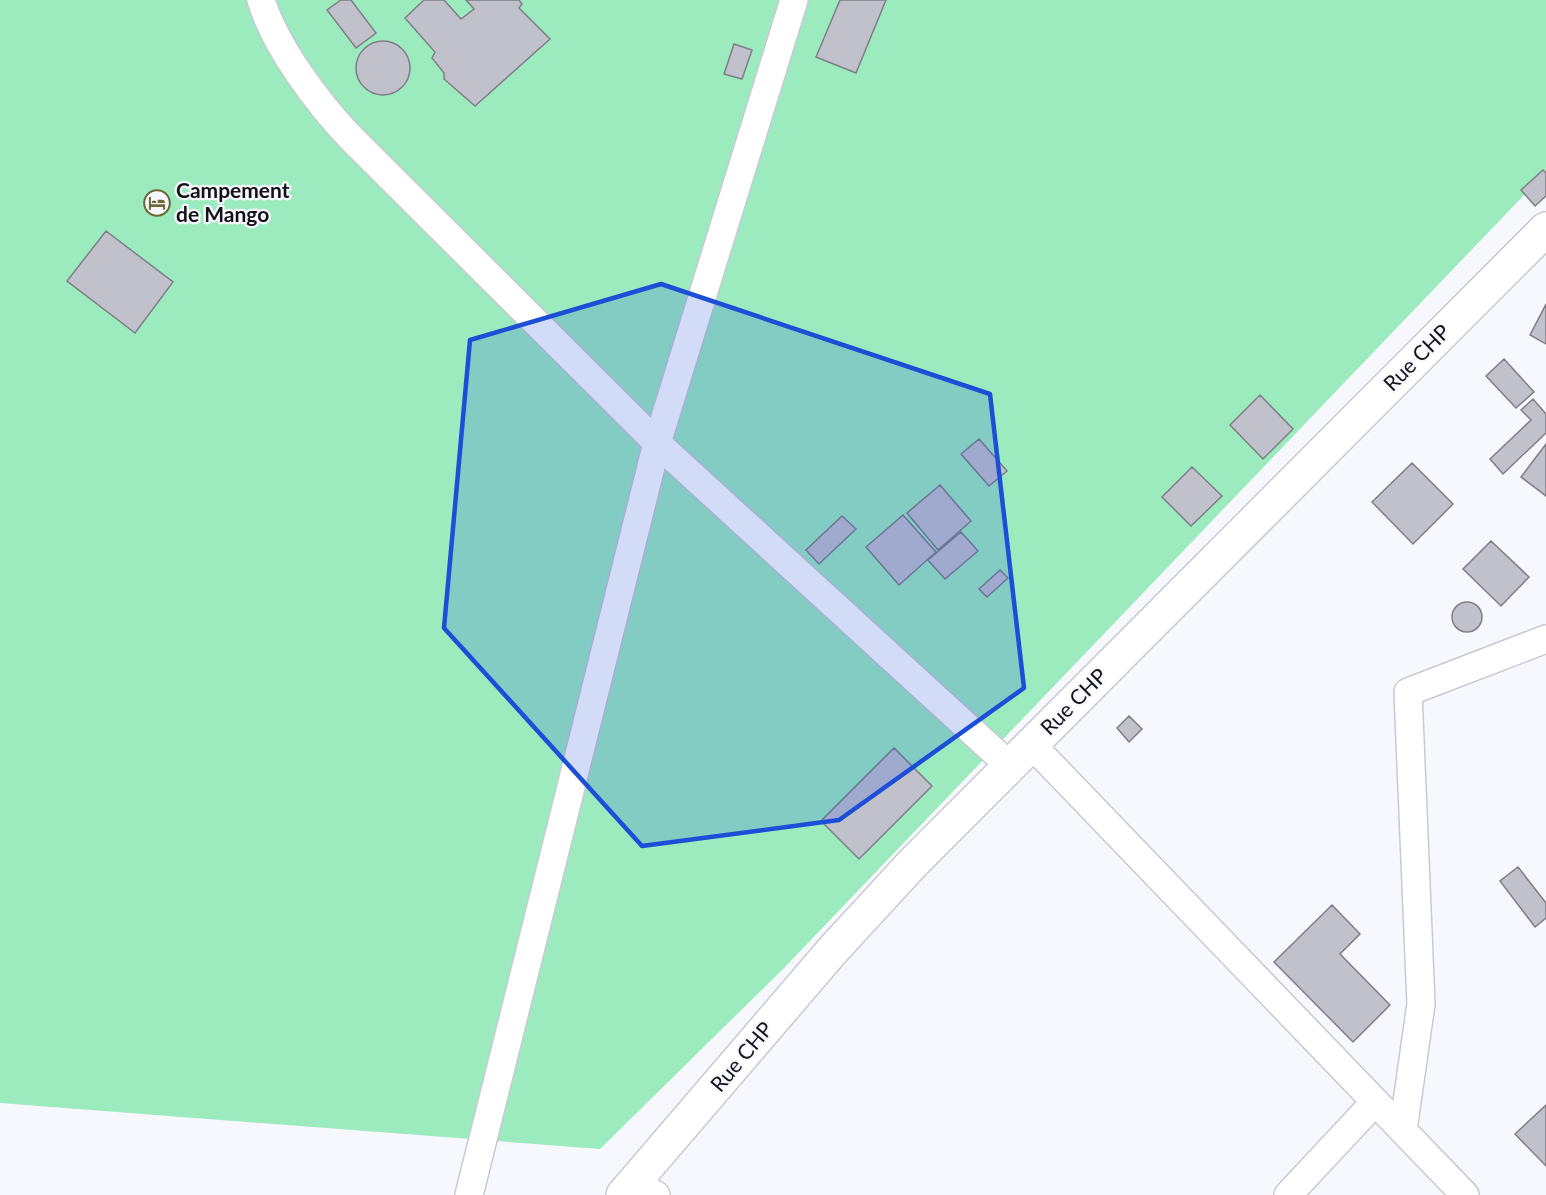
<svg xmlns="http://www.w3.org/2000/svg" width="1546" height="1195" font-family="Lato,sans-serif">
	<style>
		.green { fill: #9cebbe }
		.building { fill: #c1c1cc; stroke: #7e7e88; stroke-width: 1.5 }
		.lines { fill: none; stroke-linecap: round; stroke-linejoin: round }
		.minor-casing { stroke: #c9c9d4; stroke-width: 30 }
		.tertiary-casing { stroke: #c9c9d4; stroke-width: 36 }
		.minor { stroke: #fff; stroke-width: 27 }
		.tertiary { stroke: #fff; stroke-width: 33 }
		.marked { fill: #1d4ed8; fill-opacity: 0.2; stroke: #1d4ed8; stroke-width: 4.5; stroke-linejoin: round }
		.labels { text-anchor: middle; stroke-width: 4.5; stroke-linejoin: round; paint-order: stroke }
		.poi-label { font-size: 21px; font-weight: bold; fill: #131317; stroke: #f7f7fe; text-anchor: start }
		.street-label { font-size: 21px; fill: #131317; stroke: #f7f7fe }
	</style>
	<rect width="100%" height="100%" fill="#f7f7fe"/>
	<!-- green -->
	<path class="green" d="M0,0H1546V172L784,968L600,1149L0,1103Z"/>
	<!-- building -->
	<path class="building" d="M341,0H351L376,33L356,48L327,10Z
		M424,0H444L461,19L474,9L466,0H519L522,4L519,8L550,39L475,106L444,79V73L432,58L435,52L405,18Z
		M840,0H886L856,73L816,57Z
		M356 68a27 27 0 1 1 54 0a27 27 0 1 1-54 0Z
		M734,44L752,50L742,79L724,74Z
		M1543,170L1546,173V196L1535,206L1521,190Z
		M106,231L173,282L135,333L67,281Z
		M1546,304V344L1530,335Z
		M1504,359L1534,392L1516,408L1486,376Z
		M1260,395L1293,429L1263,459L1230,425Z
		M1533,399L1546,414V433L1503,474L1490,459L1531,420L1521,410Z
		M979,439L1007,471L989,486L961,454Z
		M1546,444V496L1521,477Z
		M1412,463L1453,504L1413,544L1372,502Z
		M1192,467L1222,496L1191,526L1162,497Z
		M940,485L971,521L938,550L907,513Z
		M903,515L936,552L899,585L866,547Z
		M842,516L856,529L819,564L806,550Z
		M961,532L978,551L945,579L928,560Z
		M1491,541L1529,577L1501,606L1463,569Z
		M1000,570L1008,578L987,597L979,589Z
		M1452 617a15 15 0 1 1 30 0a15 15 0 1 1-30 0Z
		M1129,716L1142,729L1129,742L1117,728Z
		M894,748L932,786L859,859L821,821Z
		M1518,867L1546,903V918L1535,927L1500,881Z
		M1332,905L1360,934L1340,954L1390,1005L1353,1042L1274,962Z
		M1546,1105V1166L1515,1134Z"/>
	<g class="lines">
		<!-- minor casing -->
		<g class="minor-casing">
			<path id="minor" d="M261,0C275,46 318,104 352,139L657,443L1010,766
				M1031,744L1465,1195
				M1403,1130L1421,1004L1408,692L1546,639
				M635,1183L656,1195
				M469,1195L657,443L794,0
				M1288,1195L1375,1102"/>
		</g>
		<!-- tertiary casing -->
		<g class="tertiary-casing">
			<path id="tertiary" d="M623,1195L832,951L912,864L1546,229"/>
		</g>
		<!-- minor -->
		<use href="#minor" class="minor"/>
		<!-- tertiary -->
		<use href="#tertiary" class="tertiary"/>
	</g>
	<!-- marked area -->
	<path class="marked" d="M661,284L990,394L1024,688L839,820L642,846L444,628L470,340Z"/>
	<!-- icons -->
	<defs>
		<g id="hotel-ring" transform="scale(1.35)"><circle r="9.5" fill="#f7f7fe" stroke="#6f6734" stroke-width="1.5"/><path d="M-6-4.5h1.5V1H6V5H4.5V3h-9V5H-6ZM-4 0a1.8 1.8 0 1 1 3.6 0ZM.5 0V-2.5h3Q6-2.5 6 0Z" fill="#6f6734"/></g>
	</defs>
	<g fill-rule="evenodd">
		<use href="#hotel-ring" x="157" y="203"/>
	</g>
	<g class="labels">
		<!-- poi labels -->
		<g class="poi-label">
			<text x="176" y="198">Campement<tspan x="176" dy="24">de Mango</tspan></text>
		</g>
		<!-- street labels -->
		<g class="street-label">
			<text transform="translate(1417 358) rotate(-45)" y="7">Rue CHP</text>
			<text transform="translate(1074 702) rotate(-45)" y="7">Rue CHP</text>
			<text transform="translate(742 1057) rotate(-50)" y="7">Rue CHP</text>
		</g>
	</g>
</svg>
